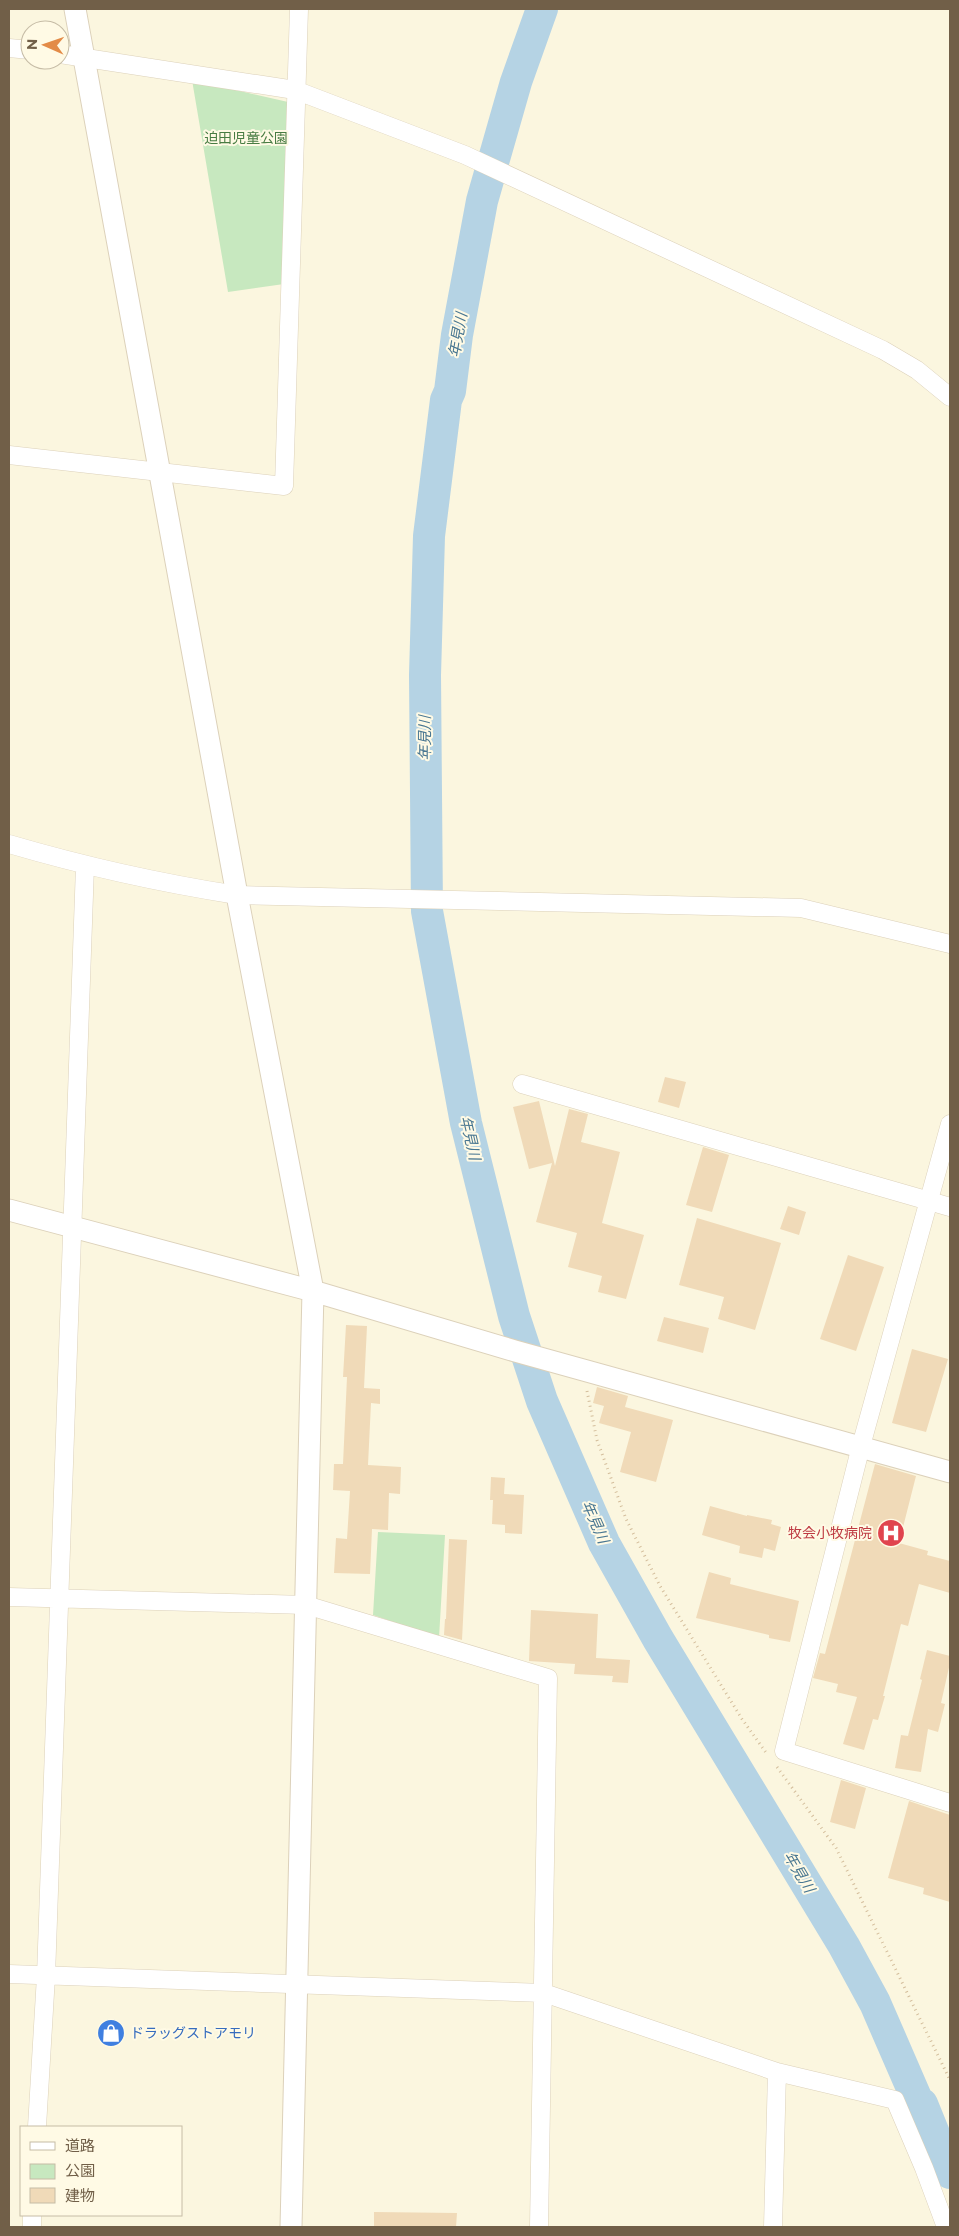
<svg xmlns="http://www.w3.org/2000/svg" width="959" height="2236" font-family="Montserrat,'Noto Sans JP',sans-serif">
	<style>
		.green { fill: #c7e8bf }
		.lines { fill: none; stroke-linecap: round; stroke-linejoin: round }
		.river { stroke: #b5d3e4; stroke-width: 32 }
		.building { fill: #f0dab8 }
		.minor-casing { stroke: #dcd1ba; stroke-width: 19 }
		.tertiary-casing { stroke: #dcd1ba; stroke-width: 23 }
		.path { stroke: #d4be9c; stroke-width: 3; stroke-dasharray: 1 4; stroke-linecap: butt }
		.minor { stroke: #fff; stroke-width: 18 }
		.tertiary { stroke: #fff; stroke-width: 21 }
		.labels { text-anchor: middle; stroke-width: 4; stroke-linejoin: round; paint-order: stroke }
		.park-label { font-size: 14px; fill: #487c43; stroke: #fffae5 }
		.health-label { font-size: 14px; fill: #be3a42; stroke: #fffae5; text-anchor: end }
		.shop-label { font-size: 14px; fill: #366cbe; stroke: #fffae5; text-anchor: start }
		.water-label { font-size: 15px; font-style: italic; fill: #487691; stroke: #fffae5 }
	</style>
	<rect width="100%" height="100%" fill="#fbf6df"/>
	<!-- green -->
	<path class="green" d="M192,80L288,102L284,284L228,292Z
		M378,1532L445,1535L439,1638L373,1615Z"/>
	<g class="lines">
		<!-- river -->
		<path class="river" d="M542,9L516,82L482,201L457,335L450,391L446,400L429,536L425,675L427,911L466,1123L514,1316L542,1401L604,1543L658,1639L844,1946L875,2003L918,2102L922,2104L950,2173"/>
	</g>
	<!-- building -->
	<path class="building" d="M665,1077L686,1082L679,1108L658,1102Z
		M539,1101L555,1166L569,1109L588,1114L581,1142L620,1152L602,1223L644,1235L626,1299L598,1292L602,1276L568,1267L577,1233L536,1222L552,1163L529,1169L513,1107Z
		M703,1147L729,1155L712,1212L686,1205Z
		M788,1206L806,1212L799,1235L780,1229Z
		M697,1218L781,1243L755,1330L718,1319L724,1297L679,1285Z
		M848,1255L884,1267L856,1351L820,1339Z
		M664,1317L709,1328L703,1353L657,1341Z
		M346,1325L367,1326L364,1388L380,1389V1404L371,1403L368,1465L401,1467L400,1494L389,1493L388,1530L372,1529L370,1574L334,1573L336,1538L347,1539L350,1491L333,1490L334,1464H343L347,1377H343Z
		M912,1349L948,1359L926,1432L892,1423Z
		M597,1387L628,1396L625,1407L673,1420L656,1482L620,1472L631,1432L599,1423L604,1406L593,1403Z
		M875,1464L916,1476L899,1543L928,1551L927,1555L950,1561V1593L919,1584L908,1626L901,1624L883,1696H885L878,1720L873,1719L864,1750L843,1744L857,1697L836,1692L838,1684L813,1678L820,1653L825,1654Z
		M491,1477L505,1478L504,1494L524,1495L522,1534L505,1533V1525L492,1524L493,1500H490Z
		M710,1506L747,1516V1515L772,1520L771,1524L781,1527L775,1551L764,1548L762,1558L739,1553L740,1546L702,1535Z
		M449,1539L467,1540L462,1640L444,1635L445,1619H446Z
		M709,1572L731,1578L730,1584L799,1601L790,1642L769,1638V1635L696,1618Z
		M531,1610L598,1614L596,1658L630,1660L628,1683L612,1682L613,1676L574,1674L575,1664L529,1661Z
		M927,1650L950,1656V1663L941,1703L945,1704L938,1732L928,1729L921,1772L895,1768L901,1735L908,1736L922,1680L920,1679Z
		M841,1780L866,1788L855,1829L830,1822Z
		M909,1801L950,1815V1902L923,1894L924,1888L888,1878Z
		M374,2212L457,2213L456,2227H374Z"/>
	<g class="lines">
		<!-- minor casing -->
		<g class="minor-casing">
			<path id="minor" d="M9,48L30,50
				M60,54L295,90L465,155L883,350L917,370L950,397
				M9,455L284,486L299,9
				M9,844C84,866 160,883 237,895L801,908L950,944
				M522,1084L950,1207
				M950,1124L861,1446L784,1751L950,1803
				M9,1597L306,1605L548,1678L539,2227
				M9,1974L544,1993L777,2072L895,2100L924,2168L946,2227
				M37,2127L46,1976L85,866
				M32,2227V2215
				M773,2227L777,2072"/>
		</g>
		<!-- tertiary casing -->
		<g class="tertiary-casing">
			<path id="tertiary" d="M75,9L237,895L313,1291L291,2227
				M9,1210L313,1291L515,1351L950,1472"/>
		</g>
		<!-- path -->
		<path class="path" d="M587,1391L597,1440L626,1519L660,1586L742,1719L767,1754
			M777,1767L836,1848L950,2080"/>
		<!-- minor -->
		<use href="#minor" class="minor"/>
		<!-- tertiary -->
		<use href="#tertiary" class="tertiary"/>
	</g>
	<!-- icons -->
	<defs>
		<g id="hospital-disc" transform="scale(1.4375)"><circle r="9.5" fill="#e0444e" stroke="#fffae5"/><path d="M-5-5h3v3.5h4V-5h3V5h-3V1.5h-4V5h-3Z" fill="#fff"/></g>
		<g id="shop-disc" transform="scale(1.4375)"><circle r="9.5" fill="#3f7fe0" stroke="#fffae5"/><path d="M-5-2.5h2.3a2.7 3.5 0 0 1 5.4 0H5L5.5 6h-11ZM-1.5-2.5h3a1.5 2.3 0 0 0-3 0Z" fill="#fff"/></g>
	</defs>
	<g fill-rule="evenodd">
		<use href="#hospital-disc" x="891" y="1533"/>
		<use href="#shop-disc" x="111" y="2033"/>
	</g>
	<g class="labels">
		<!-- park labels -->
		<g class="park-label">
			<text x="246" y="143">迫田児童公園</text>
		</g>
		<!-- health labels -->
		<g class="health-label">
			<text x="872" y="1538">牧会小牧病院</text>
		</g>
		<!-- shop labels -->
		<g class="shop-label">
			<text x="130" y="2038">ドラッグストアモリ</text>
		</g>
		<!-- water labels -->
		<g class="water-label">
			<text transform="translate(458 335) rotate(-80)" y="5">年見川</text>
			<text transform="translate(425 738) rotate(-90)" y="5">年見川</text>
			<text transform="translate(470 1138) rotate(77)" y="5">年見川</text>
			<text transform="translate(595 1522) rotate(66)" y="5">年見川</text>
			<text transform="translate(799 1872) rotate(59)" y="5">年見川</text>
		</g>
	</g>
	<!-- border -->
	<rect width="959" height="2236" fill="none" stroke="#715f48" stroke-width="20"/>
	<!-- legend -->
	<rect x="20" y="2126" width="162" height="90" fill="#fffae5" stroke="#c6bca6"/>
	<rect x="30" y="2142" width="25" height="8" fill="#ffffff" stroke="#c6bca6"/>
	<text x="65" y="2151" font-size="15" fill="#715f48">道路</text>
	<rect x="30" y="2164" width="25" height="15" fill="#c7e8bf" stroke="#c6bca6"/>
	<text x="65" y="2176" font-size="15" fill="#715f48">公園</text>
	<rect x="30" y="2188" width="25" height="15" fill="#f0dab8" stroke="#c6bca6"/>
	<text x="65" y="2201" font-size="15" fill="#715f48">建物</text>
	<!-- north arrow -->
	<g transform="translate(45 45) rotate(272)"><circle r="24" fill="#fffae5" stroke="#c6bca6"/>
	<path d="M0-4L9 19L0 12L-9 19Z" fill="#e38b47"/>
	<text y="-8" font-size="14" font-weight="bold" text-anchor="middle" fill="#715f48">N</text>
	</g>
</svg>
